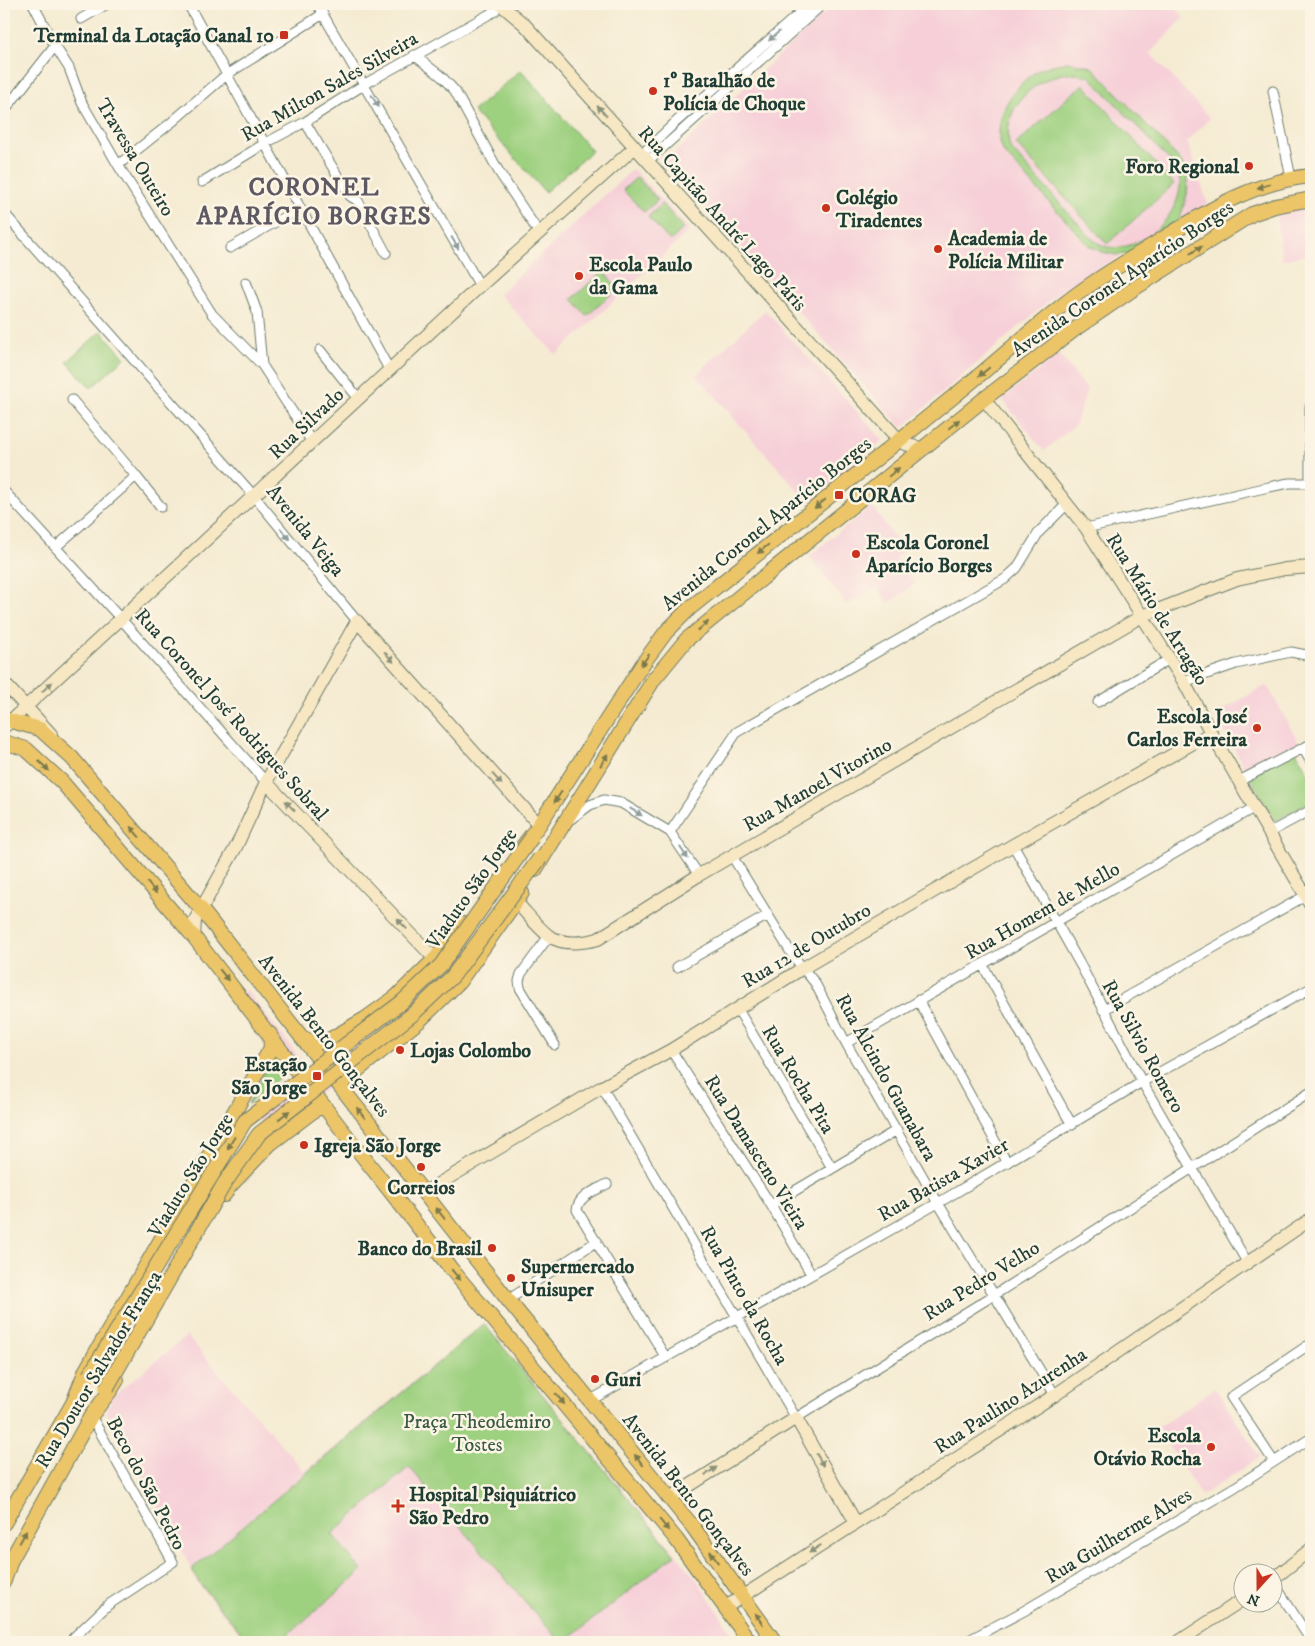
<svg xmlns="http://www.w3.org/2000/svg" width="1315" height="1646" font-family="'IM FELL DW Pica',serif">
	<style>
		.built { fill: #f6cfd8 }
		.green { fill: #9dd07f; stroke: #5e865a; fill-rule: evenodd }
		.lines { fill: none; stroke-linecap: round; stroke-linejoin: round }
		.street-casing { stroke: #6a7a6b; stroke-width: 11 }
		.secondary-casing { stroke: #6a7a6b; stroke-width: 14 }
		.primary-casing { stroke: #6a7a6b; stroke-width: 16 }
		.street { stroke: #fff; stroke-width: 9 }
		.secondary { stroke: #f7e8c3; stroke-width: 12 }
		.primary { stroke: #ecc569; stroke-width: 14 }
		.primary-bridge-casing { stroke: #6a7a6b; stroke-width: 16; stroke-linecap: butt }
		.primary-bridge { stroke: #ecc569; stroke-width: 14 }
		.oneway { fill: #8f9e9a }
		.oneway2 { fill: #8b927c }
		.oneway3 { fill: #7b7a4c }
		.poi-dot { fill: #c8321e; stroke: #fcf5e5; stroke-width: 2 }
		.labels { text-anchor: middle; stroke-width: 5; stroke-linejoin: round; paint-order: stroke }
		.poi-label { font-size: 20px; font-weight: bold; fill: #1f3d34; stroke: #fcf5e5; text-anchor: start }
		.street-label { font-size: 20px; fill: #1f3d34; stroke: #fcf5e5 }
		.park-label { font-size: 20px; fill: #385a43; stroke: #fcf5e5 }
		.district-label { font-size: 25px; font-weight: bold; letter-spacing: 1px; fill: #5d5962; stroke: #fcf5e5 }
	</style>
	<rect width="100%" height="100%" fill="#fcf5e5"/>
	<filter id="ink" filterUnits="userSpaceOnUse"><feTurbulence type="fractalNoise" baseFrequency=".02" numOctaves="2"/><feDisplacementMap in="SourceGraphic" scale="10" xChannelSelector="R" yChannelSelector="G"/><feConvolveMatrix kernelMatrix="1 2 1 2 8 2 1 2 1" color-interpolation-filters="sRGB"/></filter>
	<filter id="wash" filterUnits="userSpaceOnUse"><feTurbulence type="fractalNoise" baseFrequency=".0096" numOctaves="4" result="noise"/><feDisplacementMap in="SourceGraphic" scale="20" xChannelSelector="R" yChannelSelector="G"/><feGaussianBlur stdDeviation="1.12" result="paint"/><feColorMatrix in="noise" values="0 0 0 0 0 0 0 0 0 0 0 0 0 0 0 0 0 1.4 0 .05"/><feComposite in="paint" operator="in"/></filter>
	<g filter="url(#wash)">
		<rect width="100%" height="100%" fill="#f5ebd2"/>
		<!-- built -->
		<path class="built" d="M834,4H1173L1184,18L1150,53L1210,118L1187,142L1208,204L1057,294L902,428L665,162Z
			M633,169L690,230L556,355L499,294Z
			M1311,208V254L1282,260L1276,211Z
			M765,310L883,440L809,503L696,375Z
			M1059,354L1087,389L1076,424L1044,451L1002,399Z
			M872,506L904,551L895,557L915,584L889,603L876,587L847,605L809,556Z
			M1267,685L1299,743L1247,772L1215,714Z
			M246,989L307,1067L364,1025L380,1045L332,1082L401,1169L396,1173L328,1088L268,1132L251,1111L302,1070L241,993Z
			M484,1323L677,1555L697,1580L738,1642H247L198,1584L184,1554L106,1411L113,1396L187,1336L305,1472Z
			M1215,1388L1260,1457L1201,1496L1158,1428Z"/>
		<!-- green -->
		<path class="green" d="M1067,62L1086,65L1093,68L1181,161L1188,179L1187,194L1180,219L1171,230L1129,254L1117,255L1102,252L1089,246L1004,153C989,123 1011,87 1037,71C1046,66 1057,64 1067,62ZM1067,73L1089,76L1175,166C1177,171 1179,176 1180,181C1182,216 1140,253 1107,247C1100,245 1095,241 1090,237L1010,148C1000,110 1032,79 1067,73Z
			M521,70L592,151L545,192L473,111Z
			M1083,84L1174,184L1107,244L1016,144Z
			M637,177L658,200L644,212L623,190Z
			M662,204L684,228L670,241L648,217Z
			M603,271L618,288L587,316L572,299Z
			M101,331L125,358L91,388L67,362Z
			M1293,746L1311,778V801L1275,821L1247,772Z
			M274,1054L287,1071L248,1104Z
			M484,1324L675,1555L564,1642H560L409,1467L332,1534L362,1571L279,1642H249L199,1583L192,1569Z"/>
	</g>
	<g filter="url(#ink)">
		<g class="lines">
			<!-- street casing -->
			<g class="street-casing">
				<path id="street" d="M33,4L55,46L69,68L82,103L118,165L212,314L262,365
					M188,4L390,371
					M317,4L480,286
					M81,19L107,4
					M414,55L442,77L455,91L499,172L539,233
					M1273,91L1291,178
					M4,111L55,46
					M305,122L350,196L358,201L386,253
					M641,155L677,121L810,4
					M648,161L823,4
					M118,165L172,122L226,75L323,14
					M202,182L264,144L305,122L365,84L495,11L497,4
					M4,213L254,496L357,621
					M230,248L300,208
					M246,282L257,312L262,365L312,442
					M320,350L359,399
					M1310,407V483
					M136,476L161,507
					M4,491L121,619L266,782
					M1086,528L1269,487L1289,483H1311
					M56,547L136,476L72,400
					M1184,682L1236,664L1291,652L1311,656
					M1098,702L1168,660
					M1303,748L1311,762
					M1239,781L1311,744
					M571,819L590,805L604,800L621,803L670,832L699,875
					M670,832L737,732L1005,579L1017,568L1039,532L1067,504
					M1270,832L1311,810
					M1013,845L1081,966L1142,1082L1247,1262
					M732,856L793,956L815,983L846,1043L938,1203L1055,1395
					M549,936L521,974L519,981L520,988L555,1045
					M982,964L1072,1125
					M677,967L768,915
					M918,1000L1007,1163
					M737,1008L832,1168
					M1103,1010L1305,896
					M846,1043L1255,807
					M671,1050L771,1205L811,1274
					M602,1087L796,1418L994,1295L1311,1092
					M607,1184C595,1191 578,1196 577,1210L666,1358
					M771,1205L897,1130
					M508,1300L597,1241
					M591,1400L938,1203L1142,1082L1311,988
					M1274,1462L1231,1397L1307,1346L1311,1347
					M1272,1580L1311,1641
					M73,1638L108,1605L173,1562L91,1416
					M965,1642L1022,1612L1235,1487L1311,1438"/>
			</g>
			<!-- secondary casing -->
			<g class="secondary-casing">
				<path id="secondary" d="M500,4L525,25L899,440L905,444L924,449
					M984,399L1086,528L1184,682L1211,733L1311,905
					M4,683L51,734
					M4,727L480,286L634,148
					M266,782L435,959
					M516,902C525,911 539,929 549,936C563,945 583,943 598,939L699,875L1142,616L1237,579L1285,569L1311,567
					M194,937L195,920L236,847L266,782L357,621L539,825
					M423,1193L602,1087L671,1050L803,968L1013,845L1211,733
					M670,1498L796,1418L856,1523
					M1272,1580L1311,1549
					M726,1607L1055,1395L1311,1219
					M1178,1642L1242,1600"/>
			</g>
			<!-- primary casing -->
			<g class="primary-casing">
				<path id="primary" d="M4,719L40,729L72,758L201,909L508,1300L693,1527L775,1642
					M4,742L26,749L62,782L194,937L339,1126L452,1270L676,1539L750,1642
					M523,846L539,825L644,662L666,632L690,608C778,538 866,467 953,397C989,368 1023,337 1059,308C1092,281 1129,260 1164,238C1210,209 1256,181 1311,176
					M535,870L654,679L686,640L984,399L1078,327L1135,288L1252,214L1275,206L1311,199
					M301,1037L315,1043L329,1040L365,1019L396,997L435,959L463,924
					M339,1085L419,1021L459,982L522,893
					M224,1195L229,1187L270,1144L316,1109L325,1107
					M4,1523L73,1403L86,1370L271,1048L270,1034
					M4,1581L11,1560L91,1416L110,1391L117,1380"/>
			</g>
			<!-- street -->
			<use href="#street" class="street"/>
			<!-- secondary -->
			<use href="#secondary" class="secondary"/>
			<!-- primary -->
			<use href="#primary" class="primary"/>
			<!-- primary-bridge casing -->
			<g class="primary-bridge-casing">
				<path id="primary-bridge" d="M89,1376L245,1121L402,1002L441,965L532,837
					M106,1389L224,1184L259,1134L413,1014L453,976L540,858"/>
			</g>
			<!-- primary-bridge -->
			<use href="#primary-bridge" class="primary-bridge"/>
		</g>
		<!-- one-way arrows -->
		<defs><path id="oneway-solid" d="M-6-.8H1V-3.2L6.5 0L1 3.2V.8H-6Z" transform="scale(1.25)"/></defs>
		<g class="oneway">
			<use href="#oneway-solid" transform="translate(774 36) rotate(138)"/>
			<use href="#oneway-solid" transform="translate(375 101) rotate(60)"/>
			<use href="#oneway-solid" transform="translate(455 243) rotate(60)"/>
			<use href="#oneway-solid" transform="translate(285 534) rotate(51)"/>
			<use href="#oneway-solid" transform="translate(636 812) rotate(31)"/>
			<use href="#oneway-solid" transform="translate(684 853) rotate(56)"/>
		</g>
		<g class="oneway2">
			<use href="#oneway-solid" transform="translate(602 111) rotate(-132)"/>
			<use href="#oneway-solid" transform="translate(389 657) rotate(48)"/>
			<use href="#oneway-solid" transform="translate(47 687) rotate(-43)"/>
			<use href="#oneway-solid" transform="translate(497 779) rotate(48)"/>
			<use href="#oneway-solid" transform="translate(290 806) rotate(-134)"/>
			<use href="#oneway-solid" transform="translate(402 924) rotate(-134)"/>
			<use href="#oneway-solid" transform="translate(820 1460) rotate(60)"/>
			<use href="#oneway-solid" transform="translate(711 1471) rotate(-33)"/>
			<use href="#oneway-solid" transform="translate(815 1549) rotate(147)"/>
		</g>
		<g class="oneway3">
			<use href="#oneway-solid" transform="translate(1264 186) rotate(162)"/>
			<use href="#oneway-solid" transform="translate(1196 250) rotate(-32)"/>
			<use href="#oneway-solid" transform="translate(984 372) rotate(140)"/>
			<use href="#oneway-solid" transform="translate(954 424) rotate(-40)"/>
			<use href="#oneway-solid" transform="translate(894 472) rotate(-39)"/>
			<use href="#oneway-solid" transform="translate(820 504) rotate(141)"/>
			<use href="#oneway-solid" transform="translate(763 549) rotate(141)"/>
			<use href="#oneway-solid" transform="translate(703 626) rotate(-39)"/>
			<use href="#oneway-solid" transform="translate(645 660) rotate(126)"/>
			<use href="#oneway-solid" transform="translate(604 760) rotate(-58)"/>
			<use href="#oneway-solid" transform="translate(44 766) rotate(43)"/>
			<use href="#oneway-solid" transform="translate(558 797) rotate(123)"/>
			<use href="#oneway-solid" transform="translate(135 832) rotate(-131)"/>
			<use href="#oneway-solid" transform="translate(152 888) rotate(50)"/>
			<use href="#oneway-solid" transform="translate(224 975) rotate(52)"/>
			<use href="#oneway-solid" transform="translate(361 1113) rotate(-128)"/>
			<use href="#oneway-solid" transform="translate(284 1115) rotate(-38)"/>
			<use href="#oneway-solid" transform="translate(231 1143) rotate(121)"/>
			<use href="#oneway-solid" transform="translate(440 1213) rotate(-129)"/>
			<use href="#oneway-solid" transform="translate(456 1275) rotate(50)"/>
			<use href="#oneway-solid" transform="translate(560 1399) rotate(50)"/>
			<use href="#oneway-solid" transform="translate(639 1460) rotate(-129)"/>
			<use href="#oneway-solid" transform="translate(664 1525) rotate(51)"/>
			<use href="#oneway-solid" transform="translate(23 1537) rotate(-61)"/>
			<use href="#oneway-solid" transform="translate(714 1557) rotate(-125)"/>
			<use href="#oneway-solid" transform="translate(759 1619) rotate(-125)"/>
		</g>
	</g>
	<!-- markers -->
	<g class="poi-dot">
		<rect x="279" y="30" width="10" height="10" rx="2.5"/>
		<circle cx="653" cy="91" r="5"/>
		<circle cx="1249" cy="166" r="5"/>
		<circle cx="826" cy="208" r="5"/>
		<circle cx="938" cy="249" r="5"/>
		<circle cx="579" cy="276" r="5"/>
		<rect x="834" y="490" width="10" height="10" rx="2.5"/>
		<circle cx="856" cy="554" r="5"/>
		<circle cx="1257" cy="728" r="5"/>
		<circle cx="400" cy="1050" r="5"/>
		<rect x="312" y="1071" width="10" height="10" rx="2.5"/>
		<circle cx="304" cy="1145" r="5"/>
		<circle cx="421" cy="1167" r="5"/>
		<circle cx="492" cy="1248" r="5"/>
		<circle cx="511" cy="1278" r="5"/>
		<circle cx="595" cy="1379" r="5"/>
		<circle cx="1211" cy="1447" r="5"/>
		<path d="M395.5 1498.5h5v5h5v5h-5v5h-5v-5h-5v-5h5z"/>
	</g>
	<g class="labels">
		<!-- poi labels -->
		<g class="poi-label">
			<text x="274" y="42" text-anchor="end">Terminal da Lotação Canal 10</text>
			<text x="663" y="87">1º Batalhão de<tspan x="663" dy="23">Polícia de Choque</tspan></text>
			<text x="1239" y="173" text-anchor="end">Foro Regional</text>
			<text x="836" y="204">Colégio<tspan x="836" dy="23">Tiradentes</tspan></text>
			<text x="948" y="245">Academia de<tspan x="948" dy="23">Polícia Militar</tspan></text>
			<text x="589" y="271">Escola Paulo<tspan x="589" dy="23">da Gama</tspan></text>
			<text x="849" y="502">CORAG</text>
			<text x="866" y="549">Escola Coronel<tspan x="866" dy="23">Aparício Borges</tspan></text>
			<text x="1247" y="723" text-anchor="end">Escola José<tspan x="1247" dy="23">Carlos Ferreira</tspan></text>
			<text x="410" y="1057">Lojas Colombo</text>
			<text x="307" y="1071" text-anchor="end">Estação<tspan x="307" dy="23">São Jorge</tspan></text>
			<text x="314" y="1152">Igreja São Jorge</text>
			<text x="421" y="1194" text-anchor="middle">Correios</text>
			<text x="482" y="1255" text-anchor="end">Banco do Brasil</text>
			<text x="521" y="1273">Supermercado<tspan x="521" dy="23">Unisuper</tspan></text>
			<text x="605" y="1386">Guri</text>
			<text x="1201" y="1442" text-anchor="end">Escola<tspan x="1201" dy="23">Otávio Rocha</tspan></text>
			<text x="409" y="1501">Hospital Psiquiátrico<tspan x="409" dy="23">São Pedro</tspan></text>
		</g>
		<!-- street labels -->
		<g class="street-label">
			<text transform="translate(329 86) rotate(-30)" y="7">Rua Milton Sales Silveira</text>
			<text transform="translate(136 157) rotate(59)" y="7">Travessa Outeiro</text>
			<text transform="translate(723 218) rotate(48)" y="7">Rua Capitão André Lago Páris</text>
			<text transform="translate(1122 278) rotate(-34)" y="7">Avenida Coronel Aparício Borges</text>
			<text transform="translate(306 423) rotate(-43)" y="7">Rua Silvado</text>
			<text transform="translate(766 523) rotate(-39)" y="7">Avenida Coronel Aparício Borges</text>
			<text transform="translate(306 530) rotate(51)" y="7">Avenida Veiga</text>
			<text transform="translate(1158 609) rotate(58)" y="7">Rua Mário de Artagão</text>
			<text transform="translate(232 714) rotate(48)" y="7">Rua Coronel José Rodrigues Sobral</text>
			<text transform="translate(817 784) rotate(-30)" y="7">Rua Manoel Vitorino</text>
			<text transform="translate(471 888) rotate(-55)" y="7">Viaduto São Jorge</text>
			<text transform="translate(1042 910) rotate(-30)" y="7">Rua Homem de Mello</text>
			<text transform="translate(806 945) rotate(-31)" y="7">Rua 12 de Outubro</text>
			<text transform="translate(325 1035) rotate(52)" y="7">Avenida Bento Gonçalves</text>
			<text transform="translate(1144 1046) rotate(61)" y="7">Rua Silvio Romero</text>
			<text transform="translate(887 1077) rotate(61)" y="7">Rua Alcindo Guanabara</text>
			<text transform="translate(799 1079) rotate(59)" y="7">Rua Rocha Pita</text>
			<text transform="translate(757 1152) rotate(58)" y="7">Rua Damasceno Vieira</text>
			<text transform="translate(190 1175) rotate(-58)" y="7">Viaduto São Jorge</text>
			<text transform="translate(943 1179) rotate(-30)" y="7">Rua Batista Xavier</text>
			<text transform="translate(981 1280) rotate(-32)" y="7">Rua Pedro Velho</text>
			<text transform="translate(745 1295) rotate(60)" y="7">Rua Pinto da Rocha</text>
			<text transform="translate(98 1369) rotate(-59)" y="7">Rua Doutor Salvador França</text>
			<text transform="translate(1010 1400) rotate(-33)" y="7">Rua Paulino Azurenha</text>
			<text transform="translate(147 1483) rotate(62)" y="7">Beco do São Pedro</text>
			<text transform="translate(689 1494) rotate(52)" y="7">Avenida Bento Gonçalves</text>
			<text transform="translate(1118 1535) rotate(-31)" y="7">Rua Guilherme Alves</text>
		</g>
		<!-- park labels -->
		<g class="park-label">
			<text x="477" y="1428">Praça Theodemiro<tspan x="477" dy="23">Tostes</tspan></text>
		</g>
		<!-- district labels -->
		<g class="district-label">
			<text x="314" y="195">CORONEL<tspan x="314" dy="29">APARÍCIO BORGES</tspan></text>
		</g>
	</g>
	<!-- margin -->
	<rect width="1315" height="1646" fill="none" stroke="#fcf5e5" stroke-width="20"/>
	<!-- north arrow -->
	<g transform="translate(1258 1588) rotate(201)"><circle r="24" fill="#fcf5e5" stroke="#a4ab9e"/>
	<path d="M0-4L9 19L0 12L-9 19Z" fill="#c8321e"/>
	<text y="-8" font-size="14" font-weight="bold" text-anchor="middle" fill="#1f3d34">N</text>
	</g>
</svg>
